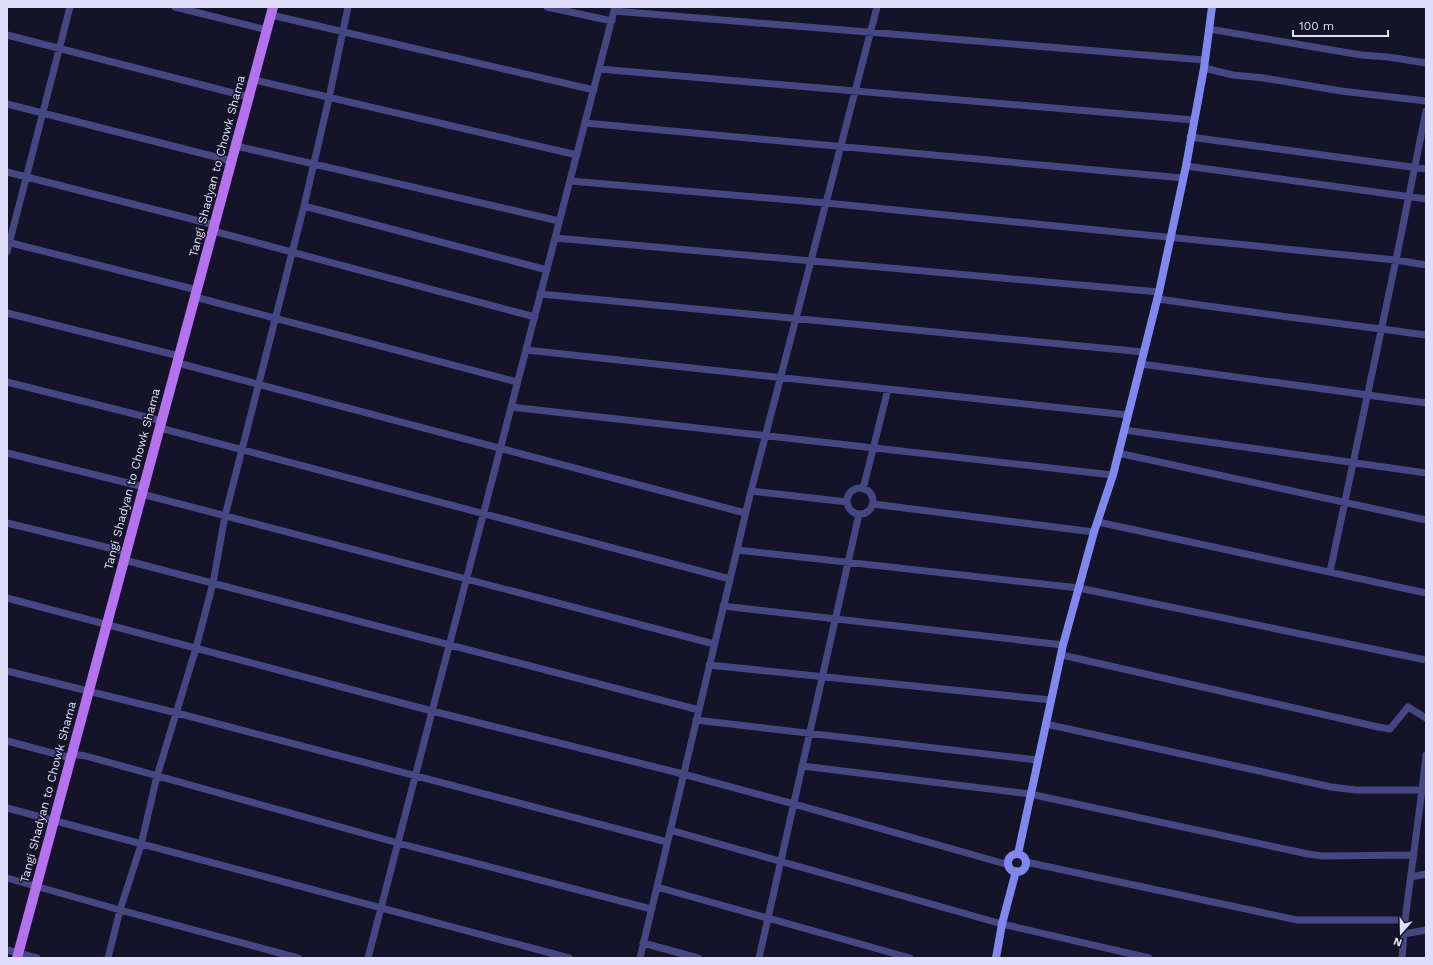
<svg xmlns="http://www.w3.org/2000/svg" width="1433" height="965" font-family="'Work Sans',sans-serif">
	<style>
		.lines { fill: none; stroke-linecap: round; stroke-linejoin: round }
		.street { stroke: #444781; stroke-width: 7 }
		.secondary { stroke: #8088f0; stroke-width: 8 }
		.primary { stroke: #b572ee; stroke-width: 10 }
		.labels { text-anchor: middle; stroke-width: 3; stroke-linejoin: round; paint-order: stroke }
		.street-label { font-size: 12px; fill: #dfdefb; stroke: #151328 }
	</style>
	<rect width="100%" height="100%" fill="#151328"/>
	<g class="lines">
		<!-- street -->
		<path class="street" d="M175,7L267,30
			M547,7L612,21
			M614,11L1204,60
			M271,15L594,90
			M1209,29L1361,55L1388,57L1426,63
			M7,35L249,97
			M1204,68L1233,75L1264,78L1341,91L1426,101
			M599,69L1194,120
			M254,80L577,155
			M7,104L232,161
			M585,123L1183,178
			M1190,137L1426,169
			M236,146L559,221
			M1186,166L1426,199
			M7,172L215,225
			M570,181L826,203L1396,260L1426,265
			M304,206L547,270
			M213,231L535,317
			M555,238L1159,292
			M7,242L197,290
			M7,252L70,7
			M540,294L1144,352
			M195,297L517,382
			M1158,299C1247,312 1337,323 1426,335
			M7,313L179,356
			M526,350L1128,415
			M178,363L745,513
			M1141,364L1426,403
			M7,382L162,421
			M511,407L1113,475
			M160,428L730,579
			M1124,430L1426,473
			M7,453L144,487
			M1118,453L1426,520
			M847 501a13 13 0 1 1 26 0a13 13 0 1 1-26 0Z
			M863,489L888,389
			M751,491L847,502
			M142,494L714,644
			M873,504L1094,532
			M1098,522L1426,593
			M7,523L126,552
			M737,550L1079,588L1426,660
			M124,560L699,710
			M1330,572L1396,260L1426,111
			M7,598L432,711L683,774L794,804L1009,865
			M723,606L1063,645
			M1062,655L1378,727L1390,729L1408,707L1426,718
			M709,665L1051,700
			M7,671L177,713L667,842
			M696,720L1038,760
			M1046,724L1331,787L1356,790H1422L1426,755
			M7,741L71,758
			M72,754L86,756L398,843L651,909
			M802,766L1030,794L1308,854L1322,856L1414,855
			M7,808L569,958
			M670,830L1002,924L1149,958
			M1026,862L1297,920H1405
			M1411,877L1426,874
			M7,878L120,910L298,958
			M657,887L910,958
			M1404,934L1426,930
			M643,943L698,958
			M7,950L37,958
			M108,958L120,910L141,845L157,776L196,648L213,583L225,516L304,206L329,98L348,7
			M368,958L615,7
			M640,958L751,491L877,7
			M759,958L859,514
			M1402,958L1405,920L1422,790"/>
		<!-- secondary -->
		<path class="secondary" d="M1018,854L1063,645L1094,532L1113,475L1159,292L1186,166L1204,68L1212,7
			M1008 863a9 9 0 1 1 18 0a9 9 0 1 1-18 0Z
			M996,958L1002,924L1016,871"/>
		<!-- primary -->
		<path class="primary" d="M17,958L273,7"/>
	</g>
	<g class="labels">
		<!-- street labels -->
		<g class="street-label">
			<text transform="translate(217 166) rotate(-75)" y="4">Tangi Shadyan to Chowk Shama</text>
			<text transform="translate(132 479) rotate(-75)" y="4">Tangi Shadyan to Chowk Shama</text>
			<text transform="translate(48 792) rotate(-75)" y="4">Tangi Shadyan to Chowk Shama</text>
		</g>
	</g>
	<!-- border -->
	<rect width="1433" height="965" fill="none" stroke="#dfdefb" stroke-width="16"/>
	<!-- north arrow -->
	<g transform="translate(1401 933) rotate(200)" stroke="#151328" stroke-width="3" paint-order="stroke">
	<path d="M0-3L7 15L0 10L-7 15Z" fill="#dfdefb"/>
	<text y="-6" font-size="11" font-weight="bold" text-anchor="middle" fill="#dfdefb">N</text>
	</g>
	<!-- scale -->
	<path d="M1293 30v6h95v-6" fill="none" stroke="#dfdefb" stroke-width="2"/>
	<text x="1299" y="30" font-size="12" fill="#dfdefb" stroke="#151328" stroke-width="3" paint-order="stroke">100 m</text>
</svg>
